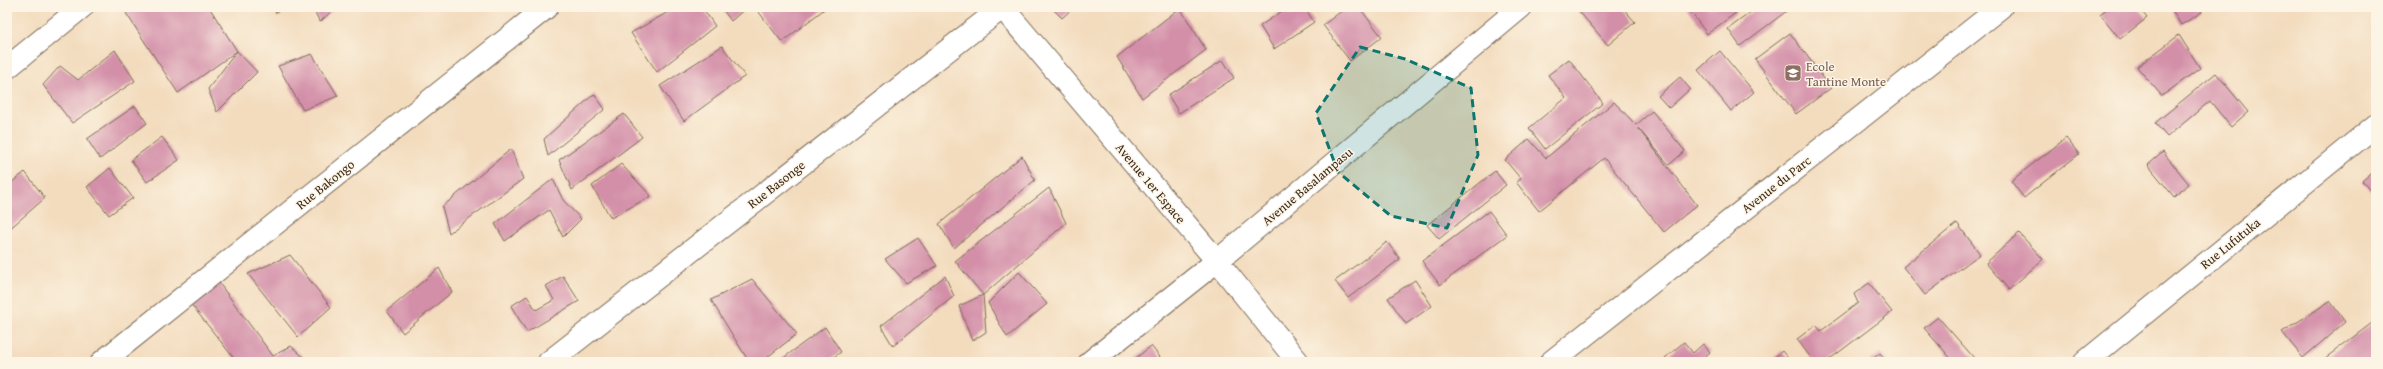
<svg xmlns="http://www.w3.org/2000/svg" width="2383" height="369" font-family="'Gentium Book Plus',serif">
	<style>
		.building { fill: #d38ea8 }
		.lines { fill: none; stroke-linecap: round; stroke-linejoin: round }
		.street-casing { stroke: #7b6856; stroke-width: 24 }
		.secondary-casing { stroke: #7b6856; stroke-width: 24 }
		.street { stroke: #fff; stroke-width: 22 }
		.secondary { stroke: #fff; stroke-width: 22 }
		.marked { fill: #0f766e; fill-opacity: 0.2; stroke: #0f766e; stroke-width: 3; stroke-dasharray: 8 5; stroke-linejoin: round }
		.labels { text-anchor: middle; stroke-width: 3; stroke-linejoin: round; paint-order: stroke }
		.education-label { font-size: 13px; fill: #785e54; stroke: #fcf5e5; text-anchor: start }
		.street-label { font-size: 13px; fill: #3b2a1e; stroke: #fcf5e5 }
	</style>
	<rect width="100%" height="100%" fill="#fcf5e5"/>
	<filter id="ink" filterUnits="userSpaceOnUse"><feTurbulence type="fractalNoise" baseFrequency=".025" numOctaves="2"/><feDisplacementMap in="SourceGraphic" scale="8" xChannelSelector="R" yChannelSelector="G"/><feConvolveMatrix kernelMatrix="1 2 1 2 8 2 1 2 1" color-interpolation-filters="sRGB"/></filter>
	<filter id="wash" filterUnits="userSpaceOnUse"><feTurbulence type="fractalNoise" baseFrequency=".012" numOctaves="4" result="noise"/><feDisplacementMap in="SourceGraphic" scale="16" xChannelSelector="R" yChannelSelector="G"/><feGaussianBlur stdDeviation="0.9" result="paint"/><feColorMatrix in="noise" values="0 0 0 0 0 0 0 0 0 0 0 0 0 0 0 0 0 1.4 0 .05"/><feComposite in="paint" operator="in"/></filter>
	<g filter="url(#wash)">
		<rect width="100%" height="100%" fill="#f3dcbe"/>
		<g id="blocks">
			<!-- building -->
			<path class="building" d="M134,7H209L237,51L178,93L126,13Z
				M271,7H284L276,13Z
				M312,7H336L320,22Z
				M677,7H702L715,26L657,72L631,33Z
				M721,7H747L731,21Z
				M763,7H827L782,42L758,11Z
				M1051,7H1074L1062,18Z
				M1288,7H1304L1314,22L1274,49L1260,26Z
				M1347,7H1359L1382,37L1350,61L1323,25Z
				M1579,7H1622L1635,22L1608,45L1577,9Z
				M1687,7H1733L1737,12L1707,34Z
				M1758,7H1792L1740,46L1728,29Z
				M2109,7H2138L2147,18L2120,39L2100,14Z
				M2170,7H2199L2202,12L2181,25Z
				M1180,8L1206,50L1142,98L1117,57Z
				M1790,33L1831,88L1796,114L1755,59Z
				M2179,35L2200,68L2162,96L2137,67Z
				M722,46L745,76L684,121L660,86Z
				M115,50L135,81L72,123L43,85L60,66L78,80Z
				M237,51L257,72L217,112L208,89Z
				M1720,51L1754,92L1731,111L1698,70Z
				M312,54L338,96L303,110L278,66Z
				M1569,59L1603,103L1545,149L1529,128L1566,98L1548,75Z
				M1223,60L1234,78L1179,113L1168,95Z
				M2216,73L2248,112L2231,127L2210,101L2167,137L2155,123Z
				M1680,77L1690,89L1669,108L1658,96Z
				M594,94L605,109L548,156L544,139Z
				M1614,102L1636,125L1652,111L1685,151L1669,165L1638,128L1697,205L1664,232L1604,158L1539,211L1516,182L1521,179L1505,160L1529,139L1546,158Z
				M135,106L147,123L100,159L87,139Z
				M624,114L642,137L572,190L559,160Z
				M162,137L179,160L147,182L131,160Z
				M2066,138L2079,154L2024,198L2011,181Z
				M511,149L523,179L449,233L442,207Z
				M2163,152L2189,184L2174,197L2148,165Z
				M1022,156L1035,180L954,248L939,224Z
				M621,164L651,196L611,218L592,186Z
				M110,168L133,198L109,215L87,187Z
				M2376,169V198L2362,181Z
				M1495,171L1506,185L1439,239L1427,225Z
				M25,172L45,198L7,231V186Z
				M553,179L563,200L581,219L563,237L549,210L505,241L495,224Z
				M1049,188L1066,223L983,295L955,261Z
				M1489,211L1507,235L1440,285L1422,261Z
				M1957,223L1980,254L1925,295L1903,267Z
				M2019,233L2043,259L2009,290L1986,263Z
				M918,238L937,266L906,283L885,259Z
				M1387,242L1400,259L1348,298L1335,281Z
				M290,255L331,307L298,337L248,274Z
				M439,268L452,292L403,333L387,311Z
				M1019,272L1047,304L1007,337L988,303Z
				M563,276L579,301L527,332L511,306L527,296L536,310L554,300L546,286Z
				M945,276L954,296L893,346L881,326Z
				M216,279L273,356L291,346L309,362H237L190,303Z
				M752,279L797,334L761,362H749L711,300Z
				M1415,280L1432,306L1406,324L1388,298Z
				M1869,283L1892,312L1826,362H1814L1797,339L1816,325L1821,331L1858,303L1854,294Z
				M983,295L986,332L972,341L959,306Z
				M2330,301L2345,322L2303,358L2282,332Z
				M1938,317L1975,359L1972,362H1954L1924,328Z
				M2376,320V362H2326L2324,359Z
				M825,327L841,352L827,362H778Z
				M1684,342L1693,353L1703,344L1710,352L1699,362H1668L1665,358Z
				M1151,346L1164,362H1131Z
				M1782,351L1791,362H1769Z
				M1880,353L1887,362H1869Z"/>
		</g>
	</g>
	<g filter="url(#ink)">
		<use href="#blocks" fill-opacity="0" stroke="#7b6856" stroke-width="1"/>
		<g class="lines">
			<!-- street casing -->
			<g class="street-casing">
				<path id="street" d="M1002,7L1217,261L1298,362
					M7,68L82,7
					M102,362L547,7
					M549,362L1003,7
					M1090,362L1217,261L1521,7
					M2085,362L2376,125"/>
			</g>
			<!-- secondary casing -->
			<g class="secondary-casing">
				<path id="secondary" d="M1551,362L2001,7"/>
			</g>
			<!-- street -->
			<use href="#street" class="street"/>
			<!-- secondary -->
			<use href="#secondary" class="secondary"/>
		</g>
	</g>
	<!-- marked area -->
	<path class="marked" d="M1360,47L1405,59L1471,88L1478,155L1447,228L1391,216L1338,172L1316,113Z"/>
	<!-- icons -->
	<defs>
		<g id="school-square" transform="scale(0.9)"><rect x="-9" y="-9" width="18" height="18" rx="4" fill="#8d6e63" stroke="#fcf5e5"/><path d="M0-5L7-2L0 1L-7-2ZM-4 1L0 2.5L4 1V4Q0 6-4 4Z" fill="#fff"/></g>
	</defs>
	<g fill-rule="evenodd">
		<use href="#school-square" x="1793" y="73"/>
	</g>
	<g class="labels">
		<!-- education labels -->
		<g class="education-label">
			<text x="1806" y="71">Ecole<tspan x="1806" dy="15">Tantine Monte</tspan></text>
		</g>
		<!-- street labels -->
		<g class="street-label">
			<text transform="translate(1151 183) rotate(50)" y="5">Avenue 1er Espace</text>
			<text transform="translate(325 184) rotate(-39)" y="5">Rue Bakongo</text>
			<text transform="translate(776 184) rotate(-38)" y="5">Rue Basonge</text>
			<text transform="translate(1776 184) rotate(-38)" y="5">Avenue du Parc</text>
			<text transform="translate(1307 186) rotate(-40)" y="5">Avenue Basalampasu</text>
			<text transform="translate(2230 243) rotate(-39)" y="5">Rue Lufutuka</text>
		</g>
	</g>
	<!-- margin -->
	<rect width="2383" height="369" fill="none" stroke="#fcf5e5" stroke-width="24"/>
</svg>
